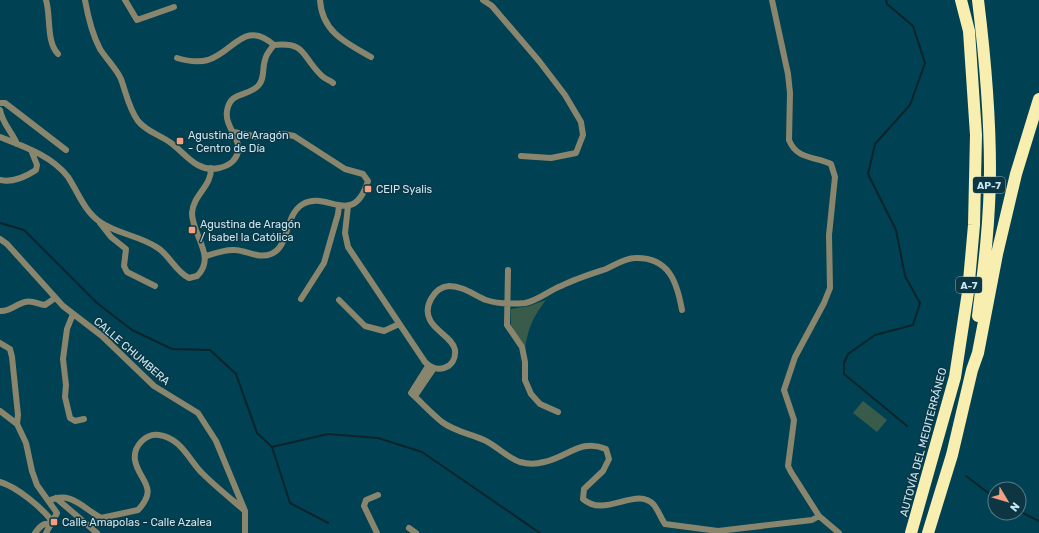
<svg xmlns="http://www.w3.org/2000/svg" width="1039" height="533" font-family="Rubik,sans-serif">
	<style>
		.green { fill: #385c49 }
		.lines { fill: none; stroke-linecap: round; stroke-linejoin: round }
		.stream { stroke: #0b242b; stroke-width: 2 }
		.minor { stroke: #8a866d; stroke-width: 6 }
		.motorway { stroke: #f7eeaf; stroke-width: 12 }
		.poi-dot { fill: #f2a081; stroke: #0e3642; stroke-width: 1.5 }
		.labels { text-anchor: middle; stroke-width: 3; stroke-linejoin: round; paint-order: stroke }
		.shield { fill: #0e3642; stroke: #8eb3bf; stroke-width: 1 }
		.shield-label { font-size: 10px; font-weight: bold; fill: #c5e8f5 }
		.poi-label { font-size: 11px; fill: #c5e8f5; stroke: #0e3642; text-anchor: start }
		.street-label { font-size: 11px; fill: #c5e8f5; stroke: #0e3642 }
	</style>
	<rect width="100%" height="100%" fill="#004253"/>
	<!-- green -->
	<path class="green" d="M546,300C533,317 528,328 525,349L511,325V309L529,306Z
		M863,401L887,420L877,432L853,413Z"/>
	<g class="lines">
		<!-- stream -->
		<path class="stream" d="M886,0L887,4L913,26L925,63L910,105L875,144L868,174L896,230L905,276L920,303L913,325L875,335L848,354L844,363V374L907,426
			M0,223L24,230L97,303L132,330L172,349L210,350L236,374L257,433L272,447L290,503L328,523
			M272,447L328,434L378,438L422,452L540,533
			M966,476L995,498
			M1019,511L1039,521"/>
		<!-- minor -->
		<path class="minor" d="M46,0C51,17 46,41 58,54
			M85,0C88,17 92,34 100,49C107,60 116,68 121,79C126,93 129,109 138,121C147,132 160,135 171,143C186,154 197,173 219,168C224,167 229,165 233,161C249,143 224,130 227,111C230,91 247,97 258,86C265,79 262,69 265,60C266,54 270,50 274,45
			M125,0L137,20L174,7
			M320,0C322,32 346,43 371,57
			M483,0L492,6L539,61L565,95L581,122L583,135L576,153L551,158L521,156
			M772,0L788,74L790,93L789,140C797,160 815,156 831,164L835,177L829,235L830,288L824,303L795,357L784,390L794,420L788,466L791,472L819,516L839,533
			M177,58C187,61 197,63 208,60C234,52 244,19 274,45C306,42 301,55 320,74C323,78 329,80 333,83
			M0,103H5L66,150
			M0,110C2,123 12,132 17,144
			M0,137C23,146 52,156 68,177C78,192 84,211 100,222C117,234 141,236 158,248C170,256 176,272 189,278L197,276C217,257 192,235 192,213C193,195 212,186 211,168
			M0,180C13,183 25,177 36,170L37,165L31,150
			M348,206L345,233L348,247L425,362C436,375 457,368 455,350C453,338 435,331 430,320C423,307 434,287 449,286C463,286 474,295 486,300C498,304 513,304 525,303C537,301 550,290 561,286C575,279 591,274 606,269C615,265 625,258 635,258C669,257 677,282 682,310
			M100,223L111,237L126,249L124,266L127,272L155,286
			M0,239L7,244L63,306L102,336L154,386L198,413L216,441L245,511V533
			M206,256C215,253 226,249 235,250C248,251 259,259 271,254C290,247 284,215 303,204C327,190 353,229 368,181L363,174L345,169L294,136L284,134L258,137L234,132
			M508,270L507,325L522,347L525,362V380L531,394L540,404L558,412
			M301,299L324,263L338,214L339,206
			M339,300L365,326L384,331L399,324
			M0,311C10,312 16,304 25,302C32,300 38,304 45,305L55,298
			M73,314L67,329L63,359L66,385L65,397L70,418L75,421L84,419
			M0,343L10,349L12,357L18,415L17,424L26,443L32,471L37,485L57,513L46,533
			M428,366L411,393C421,402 431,413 442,422C454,431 470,434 484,440C497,446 506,457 520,462C527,464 537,464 544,462C568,457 581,438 606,449L609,459L603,471L584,489L583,499C605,519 637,485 654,505C658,510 661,518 665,524L718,531L812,520L819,516
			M415,396L434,368
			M0,411L17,424
			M0,482C17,487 41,507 52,521
			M56,498L97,533
			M49,501C70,490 83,508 101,518L138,510C160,487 138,480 135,460C133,446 146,433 159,435C181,438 189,460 202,473C215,486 230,498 244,510
			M409,528L416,533
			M35,533C39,528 42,523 49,524
			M377,533L364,506L366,500L378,495"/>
		<!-- motorway -->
		<path class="motorway" d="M978,316C984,268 990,219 990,170C990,113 985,57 978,0
			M911,533L955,377L968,292L974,225L976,135L969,31L961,0
			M928,533L952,455L972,370L978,353L997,254L1016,174L1039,99"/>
	</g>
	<!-- markers -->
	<g class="poi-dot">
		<rect x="176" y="137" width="8" height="8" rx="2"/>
		<rect x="364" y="185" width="8" height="8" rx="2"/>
		<rect x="188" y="226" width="8" height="8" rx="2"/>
		<rect x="50" y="518" width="8" height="8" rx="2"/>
	</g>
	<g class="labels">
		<!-- shield labels -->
		<g class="shield">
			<rect x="973" y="177" width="32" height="16" rx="3"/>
			<rect x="956" y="277" width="26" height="16" rx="3"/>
		</g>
		<g class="shield-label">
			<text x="989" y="189">AP-7</text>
			<text x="969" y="289">A-7</text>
		</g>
		<!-- poi labels -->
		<g class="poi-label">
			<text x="188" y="139">Agustina de Aragón<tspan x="188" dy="13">- Centro de Día</tspan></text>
			<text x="376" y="193">CEIP Syalis</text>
			<text x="200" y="228">Agustina de Aragón<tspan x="200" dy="13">/ Isabel la Católica</tspan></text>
			<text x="62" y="526">Calle Amapolas - Calle Azalea</text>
		</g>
		<!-- street labels -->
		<g class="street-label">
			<text transform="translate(132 351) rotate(41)" y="4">CALLE CHUMBERA</text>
			<text transform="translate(923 442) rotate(-75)" y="4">AUTOVÍA DEL MEDITERRÁNEO</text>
		</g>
	</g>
	<!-- north arrow -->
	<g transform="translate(1007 501) rotate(128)"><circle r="19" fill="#0e3642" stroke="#577d8a"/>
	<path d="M0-3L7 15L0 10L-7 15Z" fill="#f2a081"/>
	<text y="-6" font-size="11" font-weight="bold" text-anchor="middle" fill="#c5e8f5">N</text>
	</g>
</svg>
